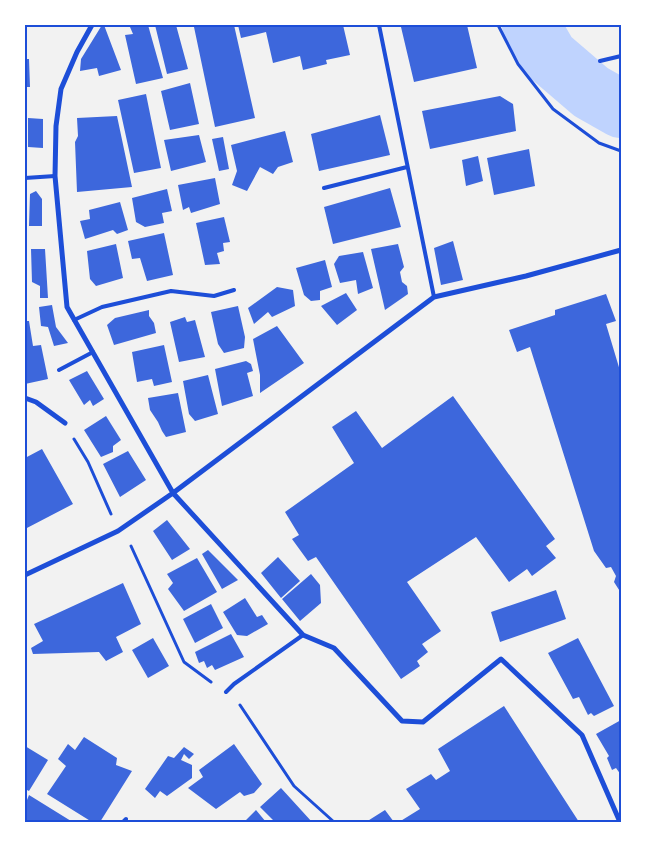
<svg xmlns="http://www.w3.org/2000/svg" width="646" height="847" font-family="Helvetica,sans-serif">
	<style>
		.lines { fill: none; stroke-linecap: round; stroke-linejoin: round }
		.river { stroke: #bfd3fe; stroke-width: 58 }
		.building { fill: #3d67dc }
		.path { stroke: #1d4ed8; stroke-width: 3 }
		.service { stroke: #1d4ed8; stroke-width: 4 }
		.minor { stroke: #1d4ed8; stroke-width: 5 }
		.neatline { fill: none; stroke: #1d4ed8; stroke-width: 2 }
	</style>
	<rect width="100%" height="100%" fill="#f2f2f2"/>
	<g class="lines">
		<!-- river -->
		<path class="river" d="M531,25L549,56L591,92L621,109"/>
	</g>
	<!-- building -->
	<path class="building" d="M102,25H104L121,70L99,76L97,68L80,71L81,59Z
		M132,25H148L163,78L136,84L125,35L133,34L130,27Z
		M155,25H176L188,69L167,74Z
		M204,25H234L255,118L215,127L194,27Z
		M238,25H343L350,55L326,60L327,64L303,70L300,56L273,63L266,32L241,38Z
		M408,25H467L477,68L414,82L401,27Z
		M25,59H29L30,87H25Z
		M190,83L199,124L170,130L161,91Z
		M146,94L161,168L134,173L118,100Z
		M500,96L513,104L516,131L430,149L422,111Z
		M380,115L390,155L319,171L311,134Z
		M117,116L132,187L77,192L75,142L78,136L77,118Z
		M28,118L43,119V148L28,147Z
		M285,131L293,162L278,167L273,174L260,167L247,191L232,185L237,171L231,145Z
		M199,135L206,162L171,171L164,140Z
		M223,137L229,169L219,171L212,139Z
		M529,149L535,186L494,195L487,158Z
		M478,156L483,181L466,186L462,160Z
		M215,178L220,204L191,213L189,207L183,210L178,185Z
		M390,188L401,227L333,244L324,207Z
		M167,189L172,211L162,213L164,223L145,227L136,222L132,198Z
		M36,191L42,199V226H29L30,194Z
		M120,202L128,230L117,234L113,230L85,239L80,221L90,219L89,210Z
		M224,217L230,242L223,243L224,251L217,253L220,264L205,265L196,223Z
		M164,233L173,275L147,281L140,258L132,259L128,241Z
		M453,241L463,280L441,285L434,248Z
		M116,244L123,278L96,286L90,279L87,251Z
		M398,244L404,267L400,272L402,282L407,286L408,294L385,310L371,249Z
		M31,249H45L48,298H40V286L32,282Z
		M363,252L373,288L358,294L356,280L340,283L334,264L339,256Z
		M325,260L332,287L320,291V300L311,301L304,295L296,268Z
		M277,287L293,290L295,306L272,317L268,312L254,324L248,308Z
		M346,293L357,310L337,325L321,306Z
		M606,294L616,321L606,324L621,374V593L614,582L616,576L611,567L606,568L594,551L530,347L517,352L509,330L555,315V310Z
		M52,305L56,327L68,343L54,346L48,327L41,326L39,307Z
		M238,306L245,337L244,348L224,353L218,344L211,312Z
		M149,310V316L154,323L156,333L114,345L107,325L115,318Z
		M185,317L187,322L195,320L205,357L179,362L170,322Z
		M25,321H29L33,346L41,345L48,379L25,384Z
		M277,326L304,363L260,393V375L253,339Z
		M164,345L172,382L154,386L152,379L137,382L132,352Z
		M246,361L251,364L253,371L247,373L253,396L222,406L215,369Z
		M87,371L104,399L93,406L90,400L84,405L69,380Z
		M208,375L218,414L195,421L189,414L183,381Z
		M178,393L186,432L166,437L162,431L158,422L150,410L148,398Z
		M453,396L555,539L546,546L556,558L532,576L527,569L509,582L476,537L407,582L441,631L422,644L428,652L417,661L420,666L401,679L316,557L308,561L292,539L299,535L285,512L354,463L332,427L356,411L382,448Z
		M106,416L121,440L113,446V452L101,457L84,430Z
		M42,449L73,504L25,529V458Z
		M128,451L146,480L120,497L103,464Z
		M167,520L190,549L172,560L153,531Z
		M208,550L238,580L222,589L202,554Z
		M278,557L300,581L281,598L261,573Z
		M197,558L217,592L184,611L168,589L173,583L167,574Z
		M311,574L320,585L321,603L300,621L282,599Z
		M123,583L141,624L116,637L123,652L106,661L99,652L33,654L31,648L43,641L34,624Z
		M556,590L566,619L500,642L491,612Z
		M245,598L257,617L262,615L268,624L247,636L237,635L223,612Z
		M211,604L223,628L195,643L183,619Z
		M231,634L244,657L215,670L212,665L207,668L204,661L199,663L195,652Z
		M153,638L169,666L148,678L132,650Z
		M578,638L614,706L594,716L591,713L588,715L579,697L573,699L548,653Z
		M504,706L579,822H399L420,809L406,789L431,774L436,780L450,771L438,749Z
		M621,720V775L616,768L612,770L607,758L609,756L596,734Z
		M84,737L117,758L116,765L132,771L100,822H92L47,794L66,766L58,759L68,744L75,750Z
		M234,744L262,784L254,793L244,796L240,792L216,809L188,788L203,777L199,770Z
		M25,746L48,760L29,791L25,789Z
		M184,747L194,754L189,759L184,754L181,760L192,765V778L167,796L160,791L155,798L145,789L168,756L174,758Z
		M281,788L312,822H275L260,807Z
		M29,795L71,821L70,822H25V805Z
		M256,810L266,822H244Z
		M385,810L394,822H366Z"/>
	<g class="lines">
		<!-- path -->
		<path class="path" d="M498,25L518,64L553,109L599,143L621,151
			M74,439L88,462L111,514
			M131,546L184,662L211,682
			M240,705L294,786L334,822"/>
		<!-- service -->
		<path class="service" d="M379,25L434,297
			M600,61L621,56
			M25,178L55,176
			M324,188L407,167
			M74,320L102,307L171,291L214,296L234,290
			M59,370L93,352
			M226,692L234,684L303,635
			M123,822L126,819"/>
		<!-- minor -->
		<path class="minor" d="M92,25L77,52L61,89L56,126L55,176L67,307L173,493L303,635L334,648L402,721L423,722L501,659L582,735L620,822
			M25,398L36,402L65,423
			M25,575L118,531L173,493L434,297L526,276L621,250"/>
	</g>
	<!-- border -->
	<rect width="646" height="847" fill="none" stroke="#ffffff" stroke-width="52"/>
	<rect x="26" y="26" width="594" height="795" class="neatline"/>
</svg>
